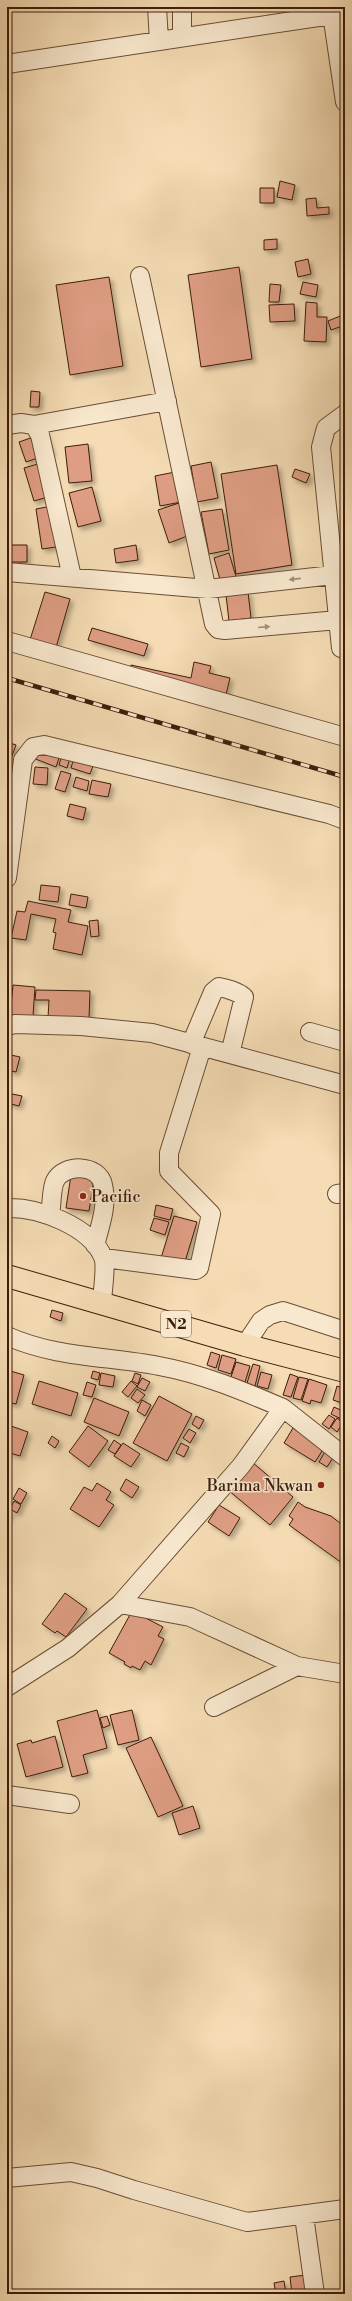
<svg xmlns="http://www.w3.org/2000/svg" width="352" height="2301" font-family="'Libre Bodoni',serif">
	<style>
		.building { fill: #df9e84; stroke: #3d1d0b; filter: url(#shadow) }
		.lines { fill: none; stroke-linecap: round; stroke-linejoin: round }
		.minor-casing { stroke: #6b4d35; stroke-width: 20 }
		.highway-casing { stroke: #3d1d0b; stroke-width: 24 }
		.minor { stroke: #f8e8ce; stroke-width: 18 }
		.highway { stroke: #f5dcb4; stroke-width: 22 }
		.rail-casing { stroke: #3d1d0b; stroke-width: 4.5 }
		.rail { stroke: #f8e8ce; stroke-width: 3; stroke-dasharray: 9; stroke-linecap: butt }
		.oneway { fill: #a48d76 }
		.poi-dot { fill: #8f2418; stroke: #f8e8ce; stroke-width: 1.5 }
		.labels { text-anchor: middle; stroke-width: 3; stroke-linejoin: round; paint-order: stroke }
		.shield { fill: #f8e8ce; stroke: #755a46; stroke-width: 1 }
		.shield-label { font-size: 15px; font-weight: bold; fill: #3d1d0b }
		.poi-label { font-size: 16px; fill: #3d1d0b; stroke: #f8e8ce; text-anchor: start }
	</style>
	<defs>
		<filter id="shadow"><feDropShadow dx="3.5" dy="3.5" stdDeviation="2" flood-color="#0004"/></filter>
	</defs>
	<rect width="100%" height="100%" fill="#f5dcb4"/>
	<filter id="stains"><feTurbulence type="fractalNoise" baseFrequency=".005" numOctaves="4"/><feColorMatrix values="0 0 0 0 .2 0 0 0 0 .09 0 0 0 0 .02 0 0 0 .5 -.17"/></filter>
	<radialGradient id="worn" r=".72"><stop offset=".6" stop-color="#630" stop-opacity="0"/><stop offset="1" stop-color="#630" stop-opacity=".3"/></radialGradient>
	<!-- building -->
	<path class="building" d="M280,181L295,185L292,200L277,197Z
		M260,188H274V203H260Z
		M316,198L317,208L329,207V214L307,216L306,199Z
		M277,239V249L264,250V240Z
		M308,259L311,274L298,277L295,262Z
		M239,267L252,359L201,367L188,275Z
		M109,277L123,366L70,375L56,285Z
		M303,282L318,285L316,297L300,294Z
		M270,284L281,285L279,302H269Z
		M306,302L317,303V317H327L326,342L304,341Z
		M294,304L295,321L270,322L269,305Z
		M345,314V325L331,330L328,321Z
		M31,391L40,392L39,407H30Z
		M45,433L52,453L26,462L19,442Z
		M88,444L92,481L69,483L65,447Z
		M48,461L58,494L34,501L24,468Z
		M211,462L218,498L197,502L191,466Z
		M277,465L292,565L236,574L221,474Z
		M295,469L310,474L306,483L292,477Z
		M175,472L181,502L160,506L155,476Z
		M92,487L101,521L78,527L69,493Z
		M179,503L190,535L169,543L158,510Z
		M57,505L63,546L42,549L36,509Z
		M222,509L229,550L209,554L201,512Z
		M7,545H27V562H7Z
		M136,545L138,560L116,563L114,549Z
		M229,553L240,590L224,594L214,558Z
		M45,592L70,599L55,651L29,643Z
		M248,592L251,618L229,621L226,595Z
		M92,628L148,644L144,656L88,640Z
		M194,662L211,666L209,673L230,678L225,699L129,677L131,665L191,678Z
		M7,742L16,745L10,761L7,760Z
		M39,744L61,752L56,767L33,758Z
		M62,755L70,758L67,768L59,765Z
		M73,761L93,766L90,774L71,768Z
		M35,767L48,768L47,785L33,784Z
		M61,771L71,774L65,792L55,789Z
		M76,777L89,781L87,791L73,787Z
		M92,780L111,784L108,797L89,794Z
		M70,804L86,808L83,820L67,816Z
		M41,885L60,887L58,902L39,900Z
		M71,894L88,897L86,908L69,905Z
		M28,901L71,910L68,922L88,926L82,955L53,949L56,933L53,932L56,919L31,914L26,940L11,938L17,911L25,912Z
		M98,920L99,936L91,937L89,921Z
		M13,985L35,987L33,1016L10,1015Z
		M36,990L90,991L89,1018H48L49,1000H35Z
		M11,1055L20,1057L16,1072L7,1070Z
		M7,1093L22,1096L19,1106L7,1103Z
		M71,1175L94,1179L89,1211L66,1208Z
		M156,1205L173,1209L170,1220L154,1216Z
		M174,1216L197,1222L184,1265L161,1258Z
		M154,1218L169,1222L165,1235L150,1230Z
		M52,1310L63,1313L61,1321L50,1317Z
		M211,1352L220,1355L216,1368L207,1365Z
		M222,1355L236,1359L231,1374L218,1370Z
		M236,1362L250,1366L245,1382L231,1377Z
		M253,1364L260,1366L255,1386L247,1383Z
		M7,1370L24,1375L16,1404L7,1402Z
		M93,1371L100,1373L98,1380L91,1378Z
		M261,1372L272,1375L268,1389L257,1386Z
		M101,1373L115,1376L113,1387L99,1385Z
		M135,1373L141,1375L138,1384L132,1381Z
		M290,1374L298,1377L291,1397L283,1395Z
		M299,1377L308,1379L301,1400L293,1398Z
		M142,1378L150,1382L145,1391L137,1387Z
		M309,1379L327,1385L321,1403L311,1400L310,1404L302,1401Z
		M39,1381L78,1393L71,1416L32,1404Z
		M131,1381L137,1386L128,1397L122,1392Z
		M87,1382L96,1385L92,1397L83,1395Z
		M337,1386L345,1389L342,1403L333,1400Z
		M137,1389L145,1395L138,1403L131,1398Z
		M159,1396L192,1414L167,1461L133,1443Z
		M94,1398L129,1412L119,1436L84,1422Z
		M142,1400L151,1405L145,1416L137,1411Z
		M334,1407L345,1412L343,1420L331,1414Z
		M329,1415L335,1419L329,1429L322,1424Z
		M196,1416L204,1420L199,1429L192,1424Z
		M337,1418L343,1423L337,1432L331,1427Z
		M11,1426L28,1432L20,1456L7,1452V1438Z
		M88,1426L108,1441L89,1467L69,1452Z
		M293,1428L324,1448L315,1462L284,1443Z
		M189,1429L196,1433L190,1443L183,1438Z
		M52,1436L59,1441L55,1448L48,1443Z
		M114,1440L121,1445L115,1454L108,1450Z
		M123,1443L140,1454L131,1467L114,1456Z
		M181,1443L189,1447L184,1457L176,1453Z
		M326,1450L334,1456L327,1467L319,1462Z
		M252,1462L293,1497L270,1525L228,1490Z
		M126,1479L139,1487L132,1498L120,1490Z
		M97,1483L111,1492L106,1500L114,1505L99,1527L70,1509L84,1487L92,1491Z
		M19,1488L27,1493L21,1504L13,1499Z
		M14,1501L21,1505L17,1513L10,1509Z
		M298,1502L305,1507L331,1516L345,1527V1559L342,1563L289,1525L293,1519L289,1516Z
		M219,1505L240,1518L229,1536L208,1522Z
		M7,1511L11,1512L8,1519H7Z
		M65,1593L87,1609L66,1637L57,1631L55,1633L42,1624Z
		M132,1611L163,1627L158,1636L164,1639L151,1665L145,1661L140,1670L132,1666L131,1668L124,1664L125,1662L109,1653Z
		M97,1710L107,1748L83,1755L88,1773L72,1777L57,1721Z
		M132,1710L139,1740L118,1745L110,1715Z
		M107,1716L110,1725L103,1728L100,1718Z
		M55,1736L63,1767L26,1777L17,1744L31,1740L32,1743Z
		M151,1737L183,1806L158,1817L126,1748Z
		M193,1806L200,1828L179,1835L172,1813Z
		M306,2275L308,2294H292L290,2277Z
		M284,2281L286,2294H276L274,2283Z"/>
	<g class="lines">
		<!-- minor casing -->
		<g class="minor-casing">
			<path id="minor" d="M157,7L159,41
				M331,7L345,102
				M182,37V7
				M7,64L332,15
				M140,276L214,624L218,629L225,630L338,620
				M7,425L21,423L34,425L40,435L72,577
				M34,425L167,401
				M7,572L208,589L333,575
				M7,641L345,737
				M341,648L321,447L326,428L345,414
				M7,878L23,760L33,747L44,745L329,814L345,820
				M7,1026L15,1024L81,1026L152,1033L345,1085
				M310,1032L345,1042
				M191,1044L213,992L219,987C228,989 237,991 244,997L230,1054
				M337,1194L345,1193
				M7,1208C38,1207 90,1226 103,1257C107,1266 102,1293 102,1303
				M50,1215C52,1205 51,1190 55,1181C64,1163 99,1164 103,1185C108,1205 100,1226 95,1245
				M104,1258L196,1270L199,1268L211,1214L169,1171V1153L202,1047
				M7,1336C56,1358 108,1356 159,1366C203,1374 243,1391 283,1408L241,1466L120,1604L68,1648L7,1687
				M245,1345L261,1321L270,1315L283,1311L345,1331
				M283,1408L345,1457
				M120,1604L190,1617L297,1666L345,1674
				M214,1707L297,1666
				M7,1795L70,1804
				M7,2178L71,2172L97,2178L134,2190L247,2222L345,2209
				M304,2216L315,2294"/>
		</g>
		<!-- highway casing -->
		<g class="highway-casing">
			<path id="highway" d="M7,1276L245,1345L345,1371"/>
		</g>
		<!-- minor -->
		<use href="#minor" class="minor"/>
		<!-- highway -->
		<use href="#highway" class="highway"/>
		<!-- rail casing -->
		<g class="rail-casing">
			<path id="rail" d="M7,678L345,777"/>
		</g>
		<!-- rail -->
		<use href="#rail" class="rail"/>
	</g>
	<!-- one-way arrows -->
	<defs><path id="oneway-solid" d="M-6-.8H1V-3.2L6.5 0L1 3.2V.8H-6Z"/></defs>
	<g class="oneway">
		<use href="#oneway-solid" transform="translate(295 579) rotate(174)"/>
		<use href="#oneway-solid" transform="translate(264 627) rotate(-5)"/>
	</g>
	<!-- markers -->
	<g class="poi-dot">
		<circle cx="83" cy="1196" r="4"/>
		<circle cx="321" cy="1485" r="4"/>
	</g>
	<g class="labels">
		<!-- shield labels -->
		<rect class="shield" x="161" y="1311" width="30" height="26" rx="3"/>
		<g class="shield-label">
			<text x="176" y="1329">N2</text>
		</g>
		<!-- poi labels -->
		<g class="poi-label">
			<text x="91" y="1202">Pacific</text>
			<text x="313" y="1491" text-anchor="end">Barima Nkwan</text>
		</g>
	</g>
	<!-- margin -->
	<rect width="352" height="2301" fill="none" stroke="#f5dcb4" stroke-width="24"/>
	<rect x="8" y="8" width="336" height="2285" fill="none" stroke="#3d1d0b" stroke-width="2"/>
	<rect x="12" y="12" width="328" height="2277" fill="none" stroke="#3d1d0b"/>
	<rect width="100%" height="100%" filter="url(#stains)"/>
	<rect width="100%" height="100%" fill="url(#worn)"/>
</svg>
